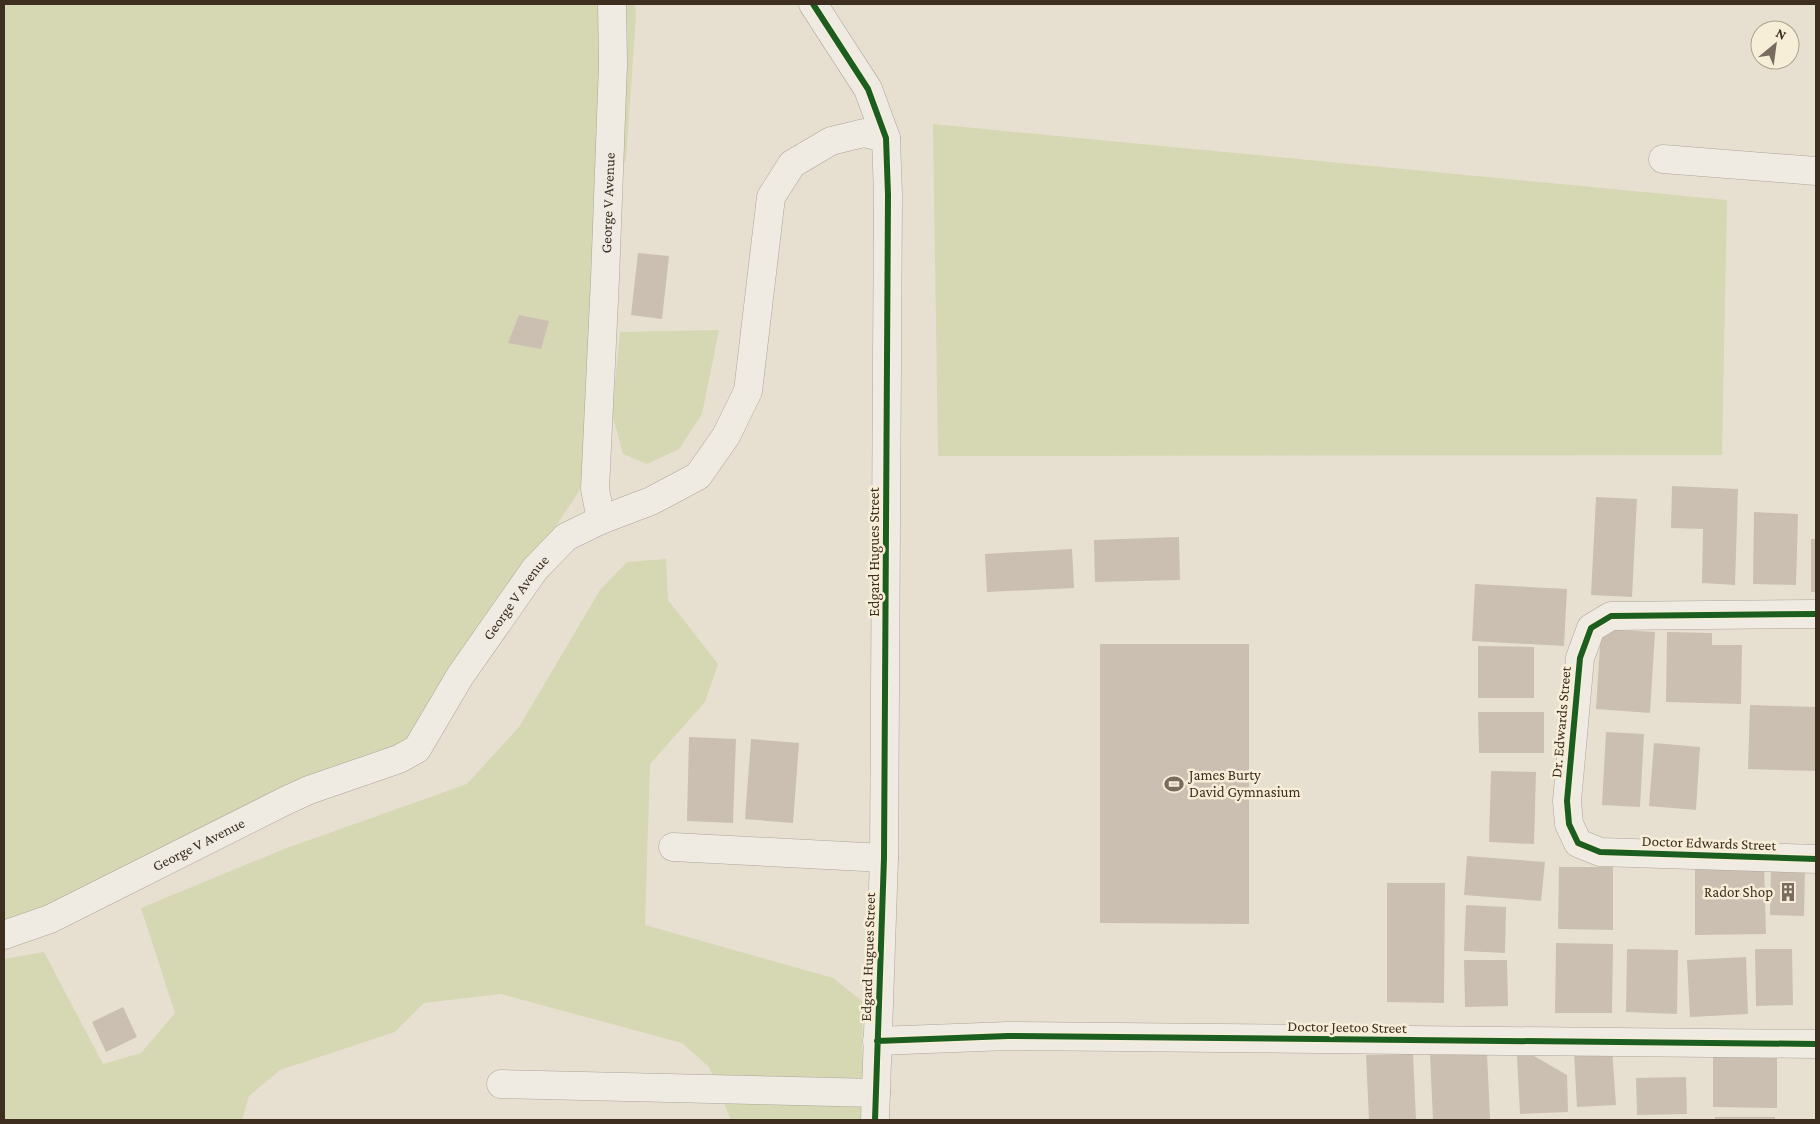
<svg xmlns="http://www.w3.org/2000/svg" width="1820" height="1124" font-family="'Crimson Pro',serif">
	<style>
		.green { fill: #d6d7b3 }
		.building { fill: #cbbfb2 }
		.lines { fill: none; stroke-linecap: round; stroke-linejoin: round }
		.minor-casing { stroke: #ada599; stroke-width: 29 }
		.minor { stroke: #efebe3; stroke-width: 28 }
		.cycleway-casing { stroke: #f7eed8; stroke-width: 9 }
		.cycleway { stroke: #1b5e20; stroke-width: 6 }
		.labels { text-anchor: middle; stroke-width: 5; stroke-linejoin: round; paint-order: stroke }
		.street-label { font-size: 15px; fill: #3d2e20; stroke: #f7eed8 }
		.poi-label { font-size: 15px; fill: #3d2e20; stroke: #f7eed8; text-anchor: start }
	</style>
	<rect width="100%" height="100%" fill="#e7e0d1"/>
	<!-- green -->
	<path class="green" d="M4,4H635L636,14L626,160L602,205L591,458L578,493L551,533L431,735L191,857L4,921Z
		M933,124L1727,200L1722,455L938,456Z
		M719,330L702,414L679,449L647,464L623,454L612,413L620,332Z
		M666,559L668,600L718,664L705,702L650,764L645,925L833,978L862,1001L863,1120H731L709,1067L682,1043L501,994L424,1003L395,1032L280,1070L249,1096L242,1120H4V959L44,952L103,1064L141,1053L175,1013L141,908L284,849L467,784L519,727L600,590L627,562Z"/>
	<!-- building -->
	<path class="building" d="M638,253L669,256L662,319L631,315Z
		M519,315L549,321L541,349L508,343Z
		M1672,486L1738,489L1735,585L1702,583L1703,529L1671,528Z
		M1596,497L1637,499L1632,597L1591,595Z
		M1754,512L1798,514L1796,585L1753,584Z
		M1179,537L1180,580L1095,582L1094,540Z
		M1811,539H1816V592H1811Z
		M1072,549L1074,588L987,592L985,554Z
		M1475,584L1567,589L1564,646L1472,641Z
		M1601,629L1655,632L1650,713L1596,709Z
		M1667,632L1712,633V645H1742L1741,704L1666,702Z
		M1100,644H1249V924L1100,923Z
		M1478,646L1534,647V698H1478Z
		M1750,705L1816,707V771L1748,769Z
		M1478,712H1544V753H1479Z
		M1606,732L1644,734L1640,807L1602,805Z
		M689,737L736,739L733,823L687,821Z
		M751,739L799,743L793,823L745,819Z
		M1654,743L1700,747L1696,810L1649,806Z
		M1491,771L1536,772L1534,844L1489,842Z
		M1467,856L1545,862L1541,901L1464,895Z
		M1764,865L1766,934L1695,935V866Z
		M1559,867H1613V930L1558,929Z
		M1771,867L1805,868L1804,916L1770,915Z
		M1387,883H1445L1444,1003L1387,1002Z
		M1466,905L1506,907L1505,953L1464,951Z
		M1556,943L1613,944L1612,1013H1555Z
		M1627,949L1678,950L1677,1014L1626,1012Z
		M1755,949H1792L1793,1005L1756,1006Z
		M1746,957L1748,1014L1690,1017L1687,960Z
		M1464,960H1507L1508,1006L1465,1007Z
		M123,1007L137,1037L106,1052L92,1022Z
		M1612,1049L1616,1105L1577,1107L1574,1052Z
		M1487,1053L1490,1119L1433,1120L1430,1055Z
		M1713,1053L1777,1054V1108L1713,1107Z
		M1413,1054L1416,1120H1369L1366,1055Z
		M1517,1056H1534L1567,1075L1568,1112L1520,1114Z
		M1686,1077L1687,1114L1637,1115L1636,1078Z
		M1715,1117H1775V1120H1715Z"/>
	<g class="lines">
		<!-- minor casing -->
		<g class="minor-casing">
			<g id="minor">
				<path d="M813,4L868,89L886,138L888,195L884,858L875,1120"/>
				<path d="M1663,159L1816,171"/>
				<path id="s1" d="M601,520L595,489L605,279L613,64L612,4"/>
				<path d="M1816,614L1611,616L1591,628L1580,658L1567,801L1569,824L1578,843L1600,852L1816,859"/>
				<path d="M673,847L884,858"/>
				<path id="s2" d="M4,935L50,919L285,801L309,790L399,759L417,749L460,676L535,569L566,537L601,520L651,501L698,476L726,436L748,391L771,197L792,164L831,141L864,133L886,138"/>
				<path d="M877,1041L1008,1036L1816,1044"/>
				<path d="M501,1084L876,1093"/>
			</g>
		</g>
		<!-- minor -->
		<use href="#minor" class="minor"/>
		<!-- cycleway casing -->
		<g class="cycleway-casing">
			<path id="cycleway" d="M813,4L868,89L886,138L888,195L884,858L875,1120
				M1816,614L1611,616L1591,628L1580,658L1567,801L1569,824L1578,843L1600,852L1816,859
				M877,1041L1008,1036L1816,1044"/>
		</g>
		<!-- cycleway -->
		<use href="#cycleway" class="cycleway"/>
	</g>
	<!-- icons -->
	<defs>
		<g id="stadium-bare" transform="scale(1.5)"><path d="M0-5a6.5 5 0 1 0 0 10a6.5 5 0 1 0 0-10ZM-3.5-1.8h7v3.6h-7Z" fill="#786c5e" stroke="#f7eed8" stroke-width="2.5" paint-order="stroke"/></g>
		<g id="building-bare" transform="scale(1.5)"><path d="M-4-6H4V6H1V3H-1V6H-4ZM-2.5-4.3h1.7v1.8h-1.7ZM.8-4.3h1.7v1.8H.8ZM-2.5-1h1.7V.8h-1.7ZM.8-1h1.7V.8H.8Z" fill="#786c5e" stroke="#f7eed8" stroke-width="2.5" paint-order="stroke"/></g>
	</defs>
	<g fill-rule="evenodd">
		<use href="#stadium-bare" x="1174" y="784"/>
		<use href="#building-bare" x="1788" y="892"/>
	</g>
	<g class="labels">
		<!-- street labels -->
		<g class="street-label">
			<text dy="5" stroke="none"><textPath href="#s1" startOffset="318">George V Avenue</textPath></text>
			<text transform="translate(874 552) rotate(-90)" y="5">Edgard Hugues Street</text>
			<text dy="5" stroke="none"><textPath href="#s2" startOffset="635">George V Avenue</textPath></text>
			<text transform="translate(1561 722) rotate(-85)" y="5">Dr. Edwards Street</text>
			<text transform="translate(1709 843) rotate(2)" y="5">Doctor Edwards Street</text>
			<text dy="5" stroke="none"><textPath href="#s2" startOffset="215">George V Avenue</textPath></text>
			<text transform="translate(868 957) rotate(-88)" y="5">Edgard Hugues Street</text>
			<text transform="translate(1347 1027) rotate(1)" y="5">Doctor Jeetoo Street</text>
		</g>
		<!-- poi labels -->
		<g class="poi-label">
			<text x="1189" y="780">James Burty<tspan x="1189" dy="17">David Gymnasium</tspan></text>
			<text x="1773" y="897" text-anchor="end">Rador Shop</text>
		</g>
	</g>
	<!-- border -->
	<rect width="1820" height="1124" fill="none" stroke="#3d2e20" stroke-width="10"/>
	<!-- north arrow -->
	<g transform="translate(1775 45) rotate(29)"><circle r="24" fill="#f7eed8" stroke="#ada18e"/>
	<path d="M0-4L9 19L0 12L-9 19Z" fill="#786c5e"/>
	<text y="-8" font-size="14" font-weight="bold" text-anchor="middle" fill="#3d2e20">N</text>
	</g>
</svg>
